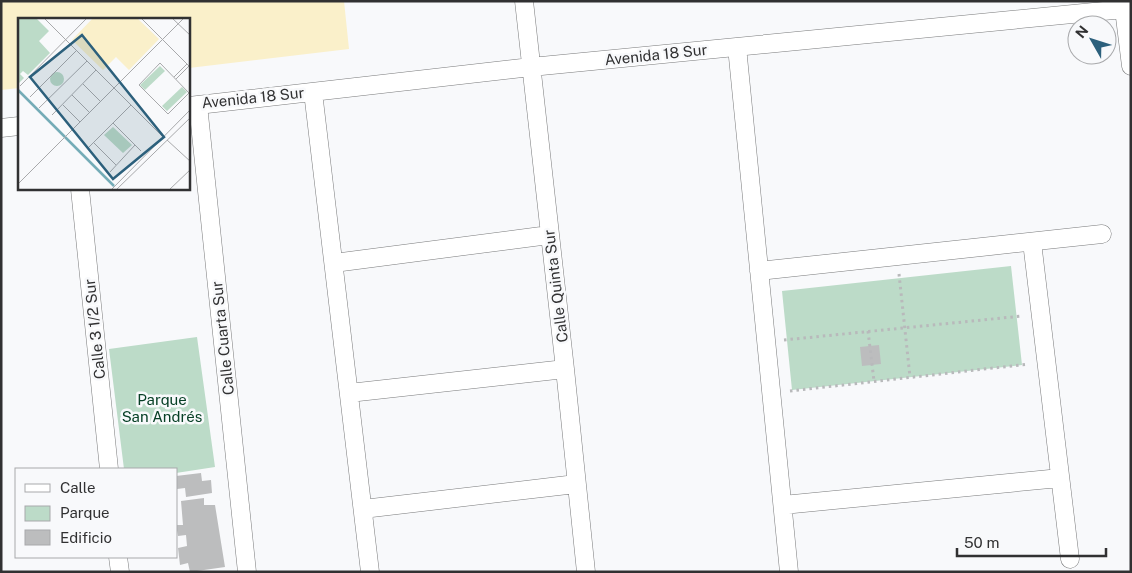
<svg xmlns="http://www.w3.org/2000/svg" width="1132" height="573" font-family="'Public Sans',sans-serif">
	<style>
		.green { fill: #bcdbc8 }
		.sand { fill: #faf0ca }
		.building { fill: #bcbdbe }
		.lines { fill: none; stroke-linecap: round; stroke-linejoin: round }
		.minor-casing { stroke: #797a7b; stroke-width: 19 }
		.path { stroke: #b8b9bb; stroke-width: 3; stroke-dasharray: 2.5 4; stroke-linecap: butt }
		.minor { stroke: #fff; stroke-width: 18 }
		.labels { text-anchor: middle; stroke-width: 5; stroke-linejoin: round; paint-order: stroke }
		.street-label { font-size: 15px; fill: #313132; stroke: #f8f9fb }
		.park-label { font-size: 15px; fill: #074026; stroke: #f8f9fb }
		.inset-river { fill: none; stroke: #74acb7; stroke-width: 2.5 }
		.inset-road { fill: none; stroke: #a8a9ab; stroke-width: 1 }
		.view { fill: #2c607c; fill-opacity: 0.15; stroke: #2c607c; stroke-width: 2.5 }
		.inset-edge { fill: none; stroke: #313132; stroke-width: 2.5 }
	</style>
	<rect width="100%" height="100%" fill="#f8f9fb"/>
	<!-- green -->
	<path class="green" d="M1011,266L1022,365L792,390L782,291Z
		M197,337L215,467L176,473V469H124L109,349Z"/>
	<!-- sand -->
	<path class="sand" d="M1,1H344L349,49L189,68V19H19V88L1,90Z"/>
	<!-- building -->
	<path class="building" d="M879,345L881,364L862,366L860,347Z
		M201,473L202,481L211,480L212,493L186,497L185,488L177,489L176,476Z
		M204,498V505H215L225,567L190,572L188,563L180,565L178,548L187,546L186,535L178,536L176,525H183L181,501Z"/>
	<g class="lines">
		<!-- minor casing -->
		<g class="minor-casing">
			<path id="minor" d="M524,1L565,369L586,572
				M1123,1L1131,66
				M737,47L789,572
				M313,92L370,572
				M198,105L247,572
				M189,106L531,67L1124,9
				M1,128L19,126
				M80,189L109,469
				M1032,242L1070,559
				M334,263L549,235
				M759,271L1102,234
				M349,393L565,369
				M783,505L1060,478
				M363,509L576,484
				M118,557L120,572"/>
		</g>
		<!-- path -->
		<path class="path" d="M899,274L910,377
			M868,331L874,381
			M784,340L1022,316
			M790,391L1029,364"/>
		<!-- minor -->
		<use href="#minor" class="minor"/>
	</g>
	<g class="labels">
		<!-- street labels -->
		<g class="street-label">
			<text transform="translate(656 55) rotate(-6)" y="5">Avenida 18 Sur</text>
			<text transform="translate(253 98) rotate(-6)" y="5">Avenida 18 Sur</text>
			<text transform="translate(556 286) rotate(-97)" y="5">Calle Quinta Sur</text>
			<text transform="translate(95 329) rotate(-96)" y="5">Calle 3 1/2 Sur</text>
			<text transform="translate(223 338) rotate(-96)" y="5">Calle Cuarta Sur</text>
		</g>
		<!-- park labels -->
		<g class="park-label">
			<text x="162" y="405">Parque<tspan x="162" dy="17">San Andrés</tspan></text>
		</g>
	</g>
	<!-- overview -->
	<g transform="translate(18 18)">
		<rect width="172" height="172" fill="#f8f9fb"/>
		<path d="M0,0H18L31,13L21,23L32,35L10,57L5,53L2,56L6,60L0,66ZM142,48L147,53L127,72L122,67ZM32 61a7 7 0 1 1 14 0a7 7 0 1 1-14 0ZM164,69L169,74L149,93L144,88ZM95,109L114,127L105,135L86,117Z" fill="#bcdbc8"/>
		<path d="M75,0H119L141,21L111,52L98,39L85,52L54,22Z" fill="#faf0ca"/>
		<path class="inset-river" d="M0,72L96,168"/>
		<path class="inset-road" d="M26,0L145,119M123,0L173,50M154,0L173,18M142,45L171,75L150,96L121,67ZM156,59L169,46M158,61L171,48M65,66L83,84M2,68L69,0M54,77L72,95M12,79L58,33M45,87L62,104M21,90L69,43M34,97L78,52M95,105L123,133M149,122L173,144M75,124L98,147M70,130L113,87M92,154L117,127M0,166L166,0M93,172L173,91M98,172L173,99M151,172L173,151"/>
		<path class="view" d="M64,17L146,119L95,161L12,59Z"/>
		<rect width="172" height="172" class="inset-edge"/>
	</g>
	<!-- border -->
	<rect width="1132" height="573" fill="none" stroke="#313132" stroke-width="5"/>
	<!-- legend -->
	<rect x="15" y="468" width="162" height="90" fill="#f8f9fb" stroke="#a8a9ab"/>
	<rect x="25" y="484" width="25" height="8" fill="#ffffff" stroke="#a8a9ab"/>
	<text x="60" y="493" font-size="15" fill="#313132">Calle</text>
	<rect x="25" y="506" width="25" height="15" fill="#bcdbc8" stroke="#a8a9ab"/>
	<text x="60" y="518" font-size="15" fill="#313132">Parque</text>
	<rect x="25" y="530" width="25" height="15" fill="#bcbdbe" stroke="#a8a9ab"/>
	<text x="60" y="543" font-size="15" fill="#313132">Edificio</text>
	<!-- north arrow -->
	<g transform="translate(1092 40) rotate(309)"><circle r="24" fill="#f8f9fb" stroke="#a8a9ab"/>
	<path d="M0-4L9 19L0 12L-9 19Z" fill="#2c607c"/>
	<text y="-8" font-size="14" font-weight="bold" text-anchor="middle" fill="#313132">N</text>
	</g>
	<!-- scale -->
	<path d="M957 548v8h149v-8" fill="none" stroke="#313132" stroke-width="2.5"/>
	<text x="964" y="548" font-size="15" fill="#313132" stroke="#f8f9fb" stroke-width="4" paint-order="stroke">50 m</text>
</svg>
